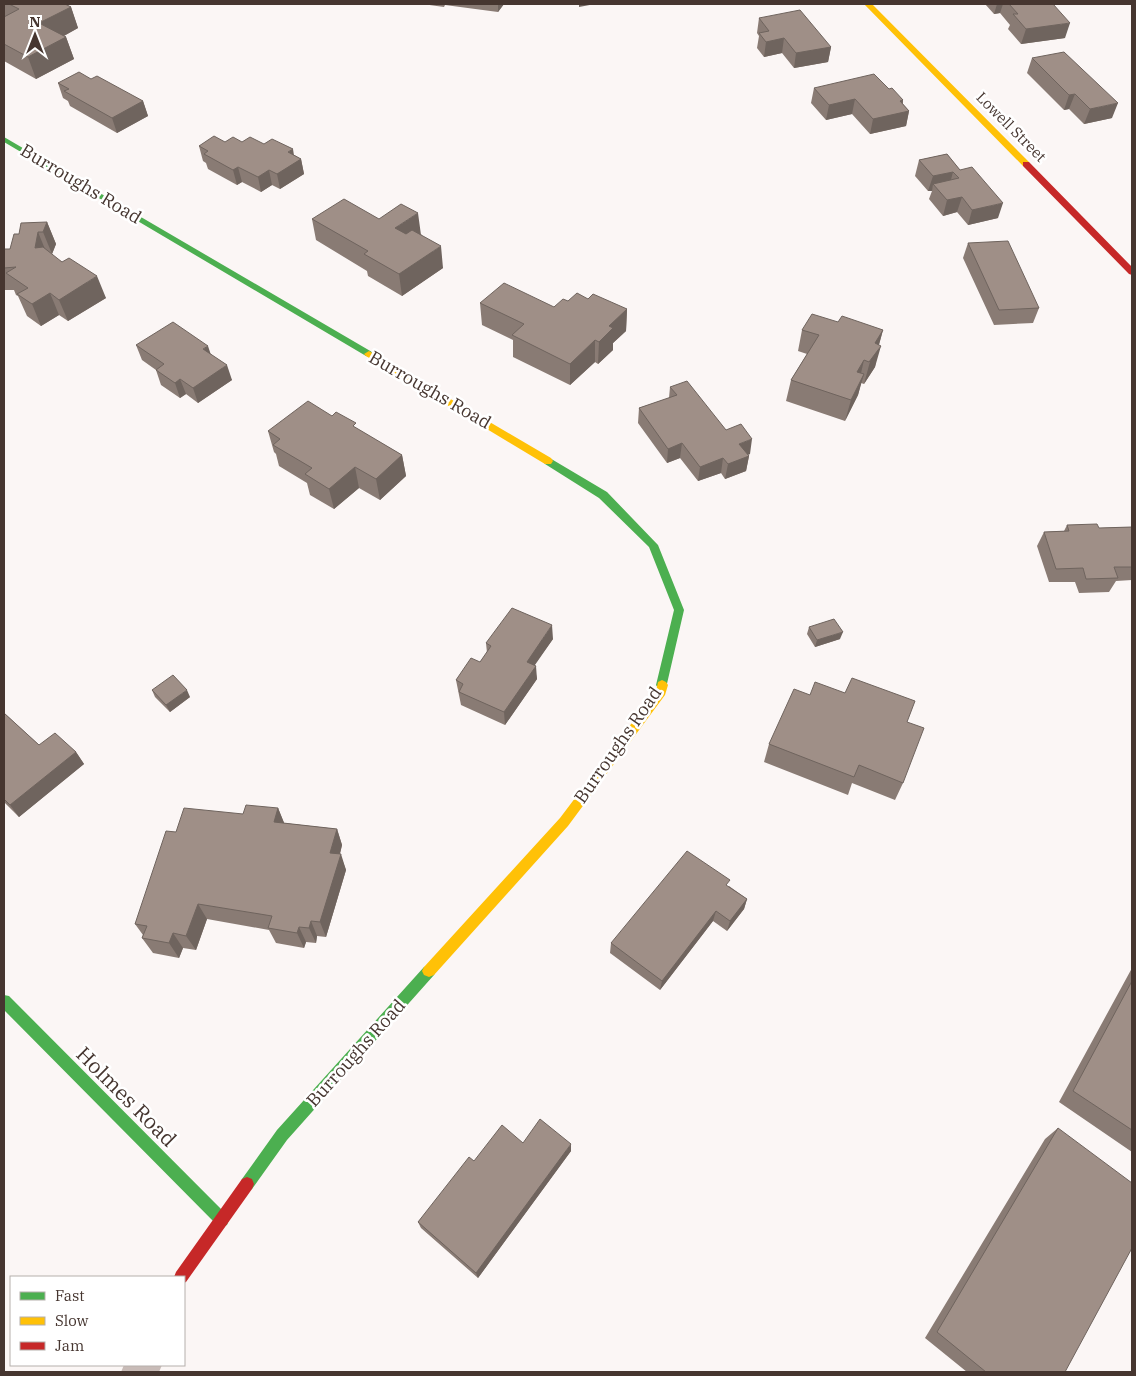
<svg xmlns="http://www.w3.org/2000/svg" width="1136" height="1376" font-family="'IBM Plex Serif',serif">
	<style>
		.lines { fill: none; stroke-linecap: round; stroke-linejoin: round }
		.street { fill: #c8bbb7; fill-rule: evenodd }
		.fast { fill: #4caf50; fill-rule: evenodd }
		.slow { fill: #ffc107; fill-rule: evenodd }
		.jam { fill: #c62828; fill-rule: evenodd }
		.wall { fill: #897b74 }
		.shaded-wall { fill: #6f645e }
		.building { fill: #9f8f87; stroke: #6f645e }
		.labels { text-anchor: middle; stroke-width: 5; stroke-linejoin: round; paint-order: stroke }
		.far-street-label { font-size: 15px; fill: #463630; stroke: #fff }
		.street-label { font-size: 18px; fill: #463630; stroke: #fff }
		.near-street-label { font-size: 21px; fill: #463630; stroke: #fff }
	</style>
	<rect width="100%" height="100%" fill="#fbf6f5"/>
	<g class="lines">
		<!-- street -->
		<path class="street" d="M124,1365H162L159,1372H121Z"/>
		<!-- fast -->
		<path class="fast" d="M4,137L372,352L374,354L369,357L366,356L4,142Z
			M548,457L607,492L658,545L684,610L666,688H658L656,685L674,610L649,547L599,498L545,464L543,461L545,458Z
			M429,965L434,967L436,971L434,975L287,1140L252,1189L247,1191L242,1189L240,1184L242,1179L277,1130L424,967Z
			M4,995L9,996L227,1215L229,1220L227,1225L222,1227L217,1225L4,1010Z"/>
		<!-- slow -->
		<path class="slow" d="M864,4H872L1029,162V166H1023Z
			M369,351L551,458L553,461L551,464H545L366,356L364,354Z
			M662,680L666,682L668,685L665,695L568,826L434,975L429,977L424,975L422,971L424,967L560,818L656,691L658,682Z"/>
		<!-- jam -->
		<path class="jam" d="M1023,162H1029L1132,267V275L1129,274L1023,166Z
			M247,1177L252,1179L254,1184L252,1189L186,1282L184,1283V1277H174L176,1272L242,1179Z"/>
	</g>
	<!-- wall -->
	<path class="wall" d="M4,4H65L71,7L78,28L64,36L66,37L74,59L36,79L4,61Z
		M422,4H504L498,12L445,5L444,7Z
		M985,4H1053L1065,38L1021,44L1008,29L1010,25L1000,13L994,14Z
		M759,18L831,47L828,62L794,68L782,53L764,57L757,48L759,36L757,33Z
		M1032,58L1112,118L1084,124L1069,109L1064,110L1027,73Z
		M91,79L143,101L148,116L117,133L70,106L68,101L63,98L58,83Z
		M814,88L889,89L903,100V104L909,111L906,126L870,134L852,114L826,120L811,103Z
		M225,142H242L294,155L301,159L304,174L280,189L272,185L261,192L242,182L237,185L208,169L206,163L203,161L199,146Z
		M947,154L998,218L968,225L957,212L943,216L929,199L932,191H928L915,176L919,160Z
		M312,219H379L421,234L443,268L402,296L368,276L367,271L316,240Z
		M47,222L56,244L52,254H51L106,298L68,321L59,315L41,326L27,316L18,296L16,295L14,290H4V249H10L19,234Z
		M968,243L1039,308L1033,323L994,325L963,258Z
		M588,299L627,309L626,331L613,343V350L598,364L595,362L570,385L513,357V340L482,325L480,303L554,307L568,301Z
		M838,322L883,330L879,345L875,367L864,384L861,383L858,395L845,421L786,401L791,380L807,354L798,351L802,330Z
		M136,345L211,354L232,380L198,403L186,394L180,398L161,385L156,370L142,360Z
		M670,387L726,430L750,454L747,455L749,456L746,471L725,479L721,473L698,481L680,458L667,463L638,423L639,408L669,398Z
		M332,416L357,429L402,455L406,476L380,500L359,488L334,509L310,495L307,483L279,466L276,454L274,452L268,431Z
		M1067,525L1099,528L1132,527V580L1116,581L1109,592L1079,593L1075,582H1049L1037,546L1044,532L1064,531Z
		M809,627L840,639L815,647L807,634Z
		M553,639L534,665L537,679L505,725L461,705L456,680L480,662L487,653L486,643Z
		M152,690L190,697L170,712L155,697Z
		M810,695L907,722L903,783L895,800L852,783L848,795L764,762L769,744Z
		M4,713L39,745L76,752L84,764L19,817L4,802Z
		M278,808L284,823L337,829L342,845L340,854L346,870L326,937L317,936L316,943L306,942L304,948L276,943L269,930L207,919L196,950L183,948L179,958L153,953L142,938L143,935L135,924L176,832L243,814Z
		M729,886L747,899L744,909L727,931L713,921L660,990L610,953L611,943Z
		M1132,968V1152L1059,1102Z
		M1058,1128L1065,1372H967L925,1338L1045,1139Z
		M523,1143L571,1151L478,1278L421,1228L418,1222L474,1161Z"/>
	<!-- shaded-wall -->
	<path class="shaded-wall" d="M498,4H504L498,12Z
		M579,4H595L579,7Z
		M997,4H1003L1000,13L994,14Z
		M71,7L78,28L47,45L39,23Z
		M1070,23L1065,38L1021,44L1026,29Z
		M66,37L74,59L36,79L28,57Z
		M784,38L782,53L764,57L766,42Z
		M831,47L828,62L794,68L796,53Z
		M1075,94L1069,109L1064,110L1069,95Z
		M855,99L852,114L826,120L829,105Z
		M903,100L901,113L909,111L906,126L870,134L873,119L900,101Z
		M143,101L148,116L117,133L112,118Z
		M1118,103L1112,118L1084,124L1090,109Z
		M293,149L295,162L301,159L304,174L280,189L277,174L288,152Z
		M238,167L242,182L237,185L233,170Z
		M269,170L272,185L261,192L258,177Z
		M953,172L949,187L933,184L932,191H928L933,176Z
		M962,197L957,212L943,216L947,200Z
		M1003,203L998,218L968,225L972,210Z
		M418,213L421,235L398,250L395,228Z
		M47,222L56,244L52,254L43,232Z
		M38,232L47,254L35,248Z
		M441,246L443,268L402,296L399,274Z
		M97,276L106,298L68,321L59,300Z
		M50,293L59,315L41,326L32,304Z
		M627,309L626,331L613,343V350L598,364L599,342L609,326Z
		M883,330L877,351L881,346L875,367L864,384L875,343Z
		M595,340V362L570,385V364Z
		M208,346L213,361L203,349Z
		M864,360L859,382L857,372Z
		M227,365L232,380L198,403L193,388Z
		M864,374L858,395L845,421L851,400Z
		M180,379L186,394L180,398L175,383Z
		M752,439L750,454L737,459L739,444Z
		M682,443L680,458L667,463L668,449Z
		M402,455L406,476L380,500L376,479Z
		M749,456L746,471L725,479L728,464Z
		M723,458L721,473L698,481L700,467Z
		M355,467L359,488L334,509L329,489Z
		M552,625L553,639L528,675L527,662Z
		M843,632L840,639L815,647L817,640Z
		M536,666L537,679L505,725L504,712Z
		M187,690L190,697L170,712L166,705Z
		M76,752L84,764L19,817L10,805Z
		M278,808L285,825L274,822Z
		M337,829L342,845L336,869L341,854L346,870L326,937L320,922L330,853Z
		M747,899L744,909L727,931L730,921Z
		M198,904L207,919L196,950L186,936Z
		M716,911L713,921L660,990L662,981Z
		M311,921L317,936L316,943L309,928Z
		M299,927L306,942L304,948L297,933Z
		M173,933L183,948L179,958L169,943Z
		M571,1144V1151L478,1278L476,1273Z"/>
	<!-- building -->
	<path class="building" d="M9,4H65L71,7L39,23L66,37L28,57L4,44V17L19,9Z
		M1009,4H1053L1070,23L1026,29L1013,14H1018Z
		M800,10L831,47L796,53L784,38L766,42L759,33L769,31L759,18Z
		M1064,52L1118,103L1090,109L1075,94L1069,95L1032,58Z
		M79,72L91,79L97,76L143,101L112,118L64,91L69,89L58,83Z
		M874,74L889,89L892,88L903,100L900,101L909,111L873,119L855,99L829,105L814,88Z
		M214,136L225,142L233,137L242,142L250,137L264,144L272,139L293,149L288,152L301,159L277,174L269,170L258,177L238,167L233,170L204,154L208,151L199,146Z
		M947,154L960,170L972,167L1003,203L972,210L962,197L947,200L933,184L959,178L953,172L933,176L919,160Z
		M344,199L379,219L401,204L418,213L395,228L406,234L412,230L441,246L399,274L364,254L368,251L312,219Z
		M47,222L43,232H38L35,248L43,247L62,262L69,258L97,276L59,300L50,293L32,304L17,294L28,288L6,273L16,267L4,268V249H10L14,234H19L21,223Z
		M1008,241L1039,308L999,310L968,243Z
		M504,283L554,307L563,299L568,301L577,293L588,299L593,294L627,309L609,326L613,328L599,342L595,340L570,364L512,335L524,324L480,303Z
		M812,314L838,322L842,316L883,330L875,343L881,346L869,362L864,360L857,372L864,374L851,400L791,380L819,335L802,330Z
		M173,322L208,346L203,349L227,365L193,388L180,379L175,383L156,370L164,364L136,345Z
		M687,381L726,430L741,424L752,439L739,444L749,456L728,464L723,458L700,467L682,443L668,449L639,408L677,395L670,387Z
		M308,401L332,416L336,412L356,423L353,426L402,455L376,479L355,467L329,489L305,474L312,468L273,445L280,439L268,431Z
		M1097,524L1099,528L1132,527V567H1114L1118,578L1086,579L1083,568L1056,569L1044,532L1069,531L1067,525Z
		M512,608L552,625L527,662L536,666L504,712L459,692L463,684L456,680L471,658L480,662L491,646L486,643Z
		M834,619L843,632L817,640L809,627Z
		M173,675L187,690L166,705L152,690Z
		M852,678L915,701L907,722L924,728L903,783L859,765L854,777L769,744L794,689L810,695L815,682L845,693Z
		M4,713L39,745L55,733L76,752L10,805L4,799Z
		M246,805L278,808L274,822L337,829L330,853L341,854L320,922L311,921L309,928L299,927L297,933L268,928L272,916L198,904L186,936L173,933L169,943L142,938L147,926L135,924L166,831L176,832L184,808L243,814Z
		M687,851L730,880L726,885L747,899L730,921L716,911L662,981L611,943Z
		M1132,981V1130L1073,1091Z
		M540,1119L571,1144L476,1273L418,1222L469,1157L474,1161L502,1125L523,1143Z
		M1058,1128L1132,1183V1248L1065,1372H986L937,1332Z"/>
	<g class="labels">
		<!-- far-street labels -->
		<g class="far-street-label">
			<text transform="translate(1011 127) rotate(45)" y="5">Lowell Street</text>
		</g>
		<!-- street labels -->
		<g class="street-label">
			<text transform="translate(81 184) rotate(31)" y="6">Burroughs Road</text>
			<text transform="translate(430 390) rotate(30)" y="6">Burroughs Road</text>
			<text transform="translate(618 745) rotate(-55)" y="6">Burroughs Road</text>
			<text transform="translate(356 1053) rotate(-48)" y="6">Burroughs Road</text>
		</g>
		<!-- near-street labels -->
		<g class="near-street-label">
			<text transform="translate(126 1097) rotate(45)" y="7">Holmes Road</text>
		</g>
	</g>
	<!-- border -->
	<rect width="1136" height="1376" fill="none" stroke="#463630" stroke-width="10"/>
	<!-- legend -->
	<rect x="10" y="1276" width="175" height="90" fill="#ffffff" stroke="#b5afac"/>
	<rect x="20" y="1292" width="25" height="8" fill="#4caf50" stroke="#b5afac"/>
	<text x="55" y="1301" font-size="15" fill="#463630">Fast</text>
	<rect x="20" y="1317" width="25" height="8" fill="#ffc107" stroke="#b5afac"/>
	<text x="55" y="1326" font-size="15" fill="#463630">Slow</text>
	<rect x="20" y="1342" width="25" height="8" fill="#c62828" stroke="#b5afac"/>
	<text x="55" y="1351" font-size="15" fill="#463630">Jam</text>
	<!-- north arrow -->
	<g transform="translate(35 35)" stroke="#ffffff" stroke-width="4" paint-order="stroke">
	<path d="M0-4L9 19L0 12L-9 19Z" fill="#463630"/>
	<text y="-8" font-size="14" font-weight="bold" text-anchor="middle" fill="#463630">N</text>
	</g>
</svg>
